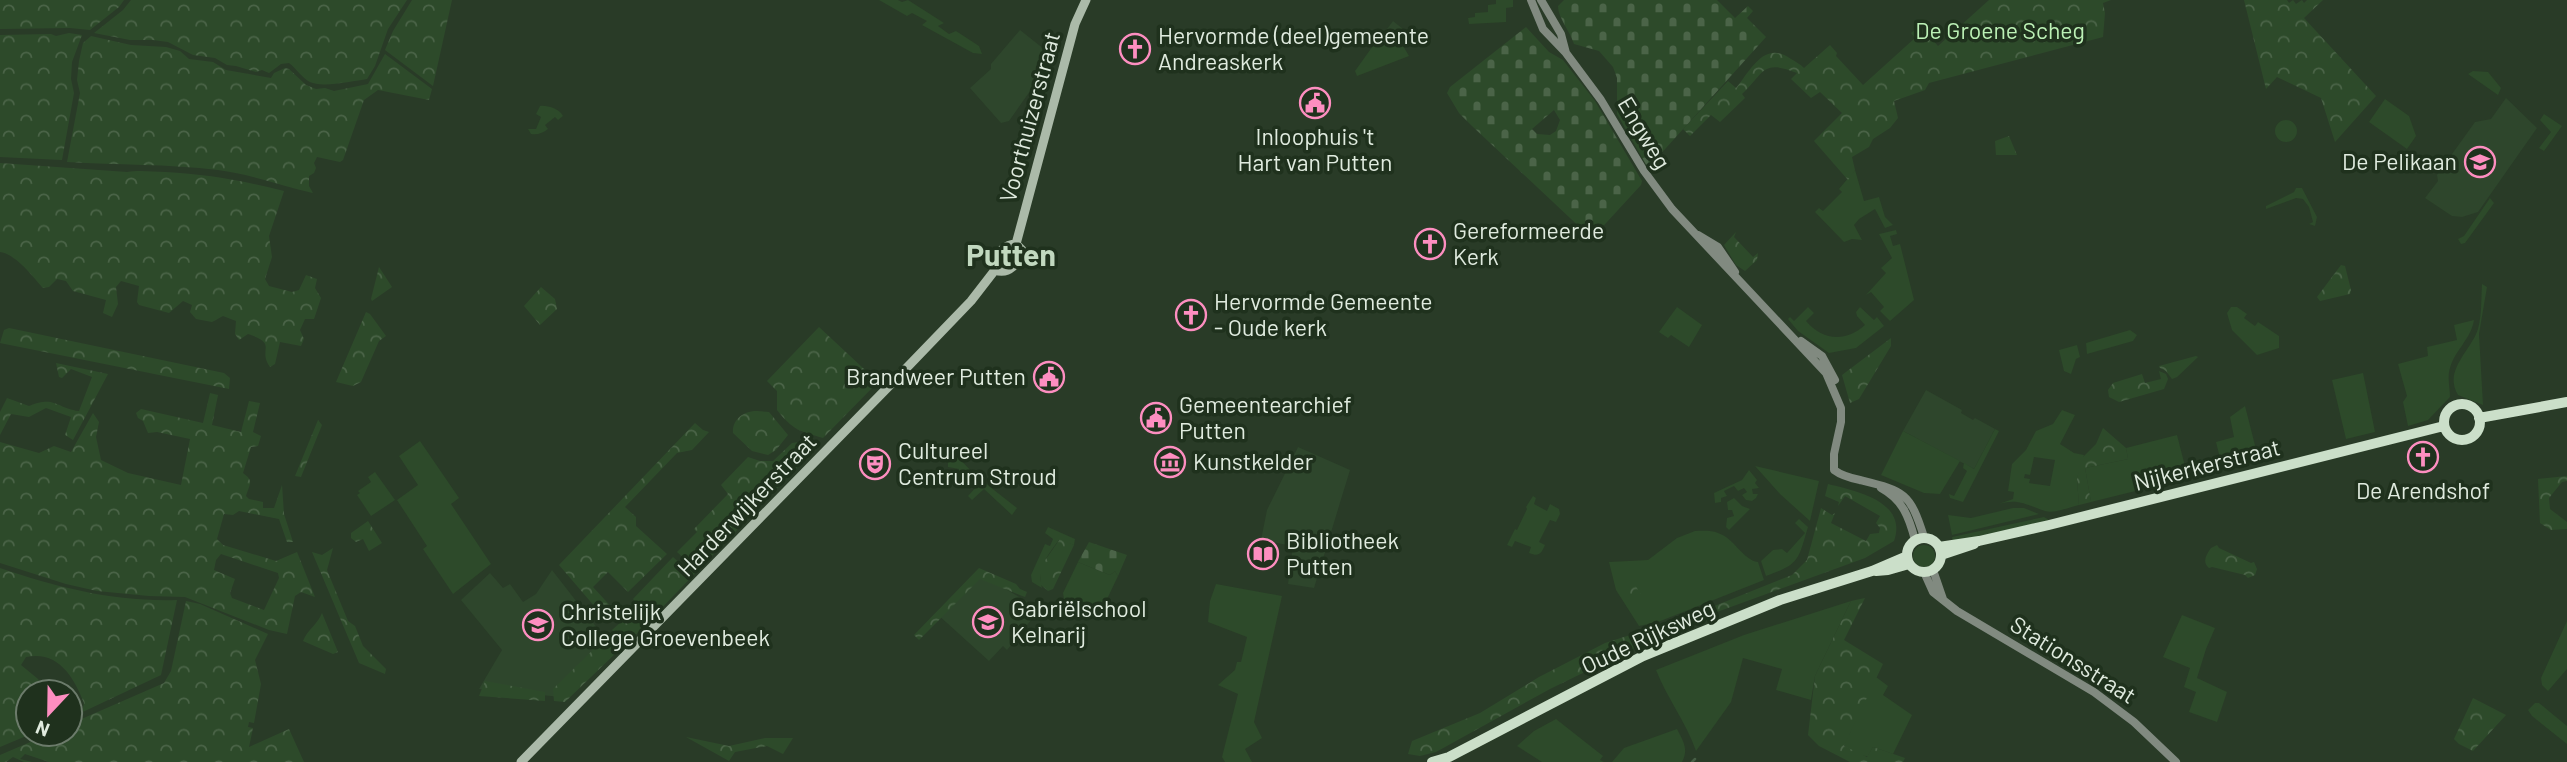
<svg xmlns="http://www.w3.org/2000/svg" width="2567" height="762" font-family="Barlow,sans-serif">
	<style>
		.built { fill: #2e462c }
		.green { fill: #2d4a2a; fill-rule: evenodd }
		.forest { fill: url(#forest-crowns); fill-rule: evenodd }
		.cemetery { fill: url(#cemetery-stones); fill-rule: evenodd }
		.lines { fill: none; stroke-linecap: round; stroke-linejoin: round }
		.stream { stroke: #465e45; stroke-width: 2.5 }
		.tertiary { stroke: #818a80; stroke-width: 8 }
		.secondary { stroke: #abbaa9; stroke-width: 9 }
		.primary { stroke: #cbdfc9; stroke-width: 10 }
		.labels { text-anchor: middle; stroke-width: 7; stroke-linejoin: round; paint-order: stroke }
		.park-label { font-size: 23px; fill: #bcf1b6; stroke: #1f311d }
		.poi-label { font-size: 23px; fill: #e0ebdf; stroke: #1f311d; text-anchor: start }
		.street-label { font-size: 23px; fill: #e0ebdf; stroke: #1f311d }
		.district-label { font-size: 30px; font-weight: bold; fill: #c1d8bf; stroke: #1f311d }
	</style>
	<defs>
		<pattern id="forest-crowns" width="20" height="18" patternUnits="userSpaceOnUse" patternTransform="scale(1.75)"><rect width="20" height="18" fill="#2d4a2a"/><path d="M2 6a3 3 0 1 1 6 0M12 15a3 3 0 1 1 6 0" fill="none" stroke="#4b6448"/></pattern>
		<pattern id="cemetery-stones" width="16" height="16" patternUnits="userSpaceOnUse" patternTransform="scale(1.75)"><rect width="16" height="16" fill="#2d4a2a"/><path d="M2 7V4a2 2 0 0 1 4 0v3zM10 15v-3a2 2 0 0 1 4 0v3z" fill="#4b6448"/></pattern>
	</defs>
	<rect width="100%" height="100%" fill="#293b27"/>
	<!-- built -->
	<path class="built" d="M1393,21L1403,29L1409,41L1394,45L1381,37Z
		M1020,30L1054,57L1009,121L1001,123L970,88L991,69V64Z
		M2506,98L2537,128L2478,212L2462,217L2452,216L2425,198L2438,181L2437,175L2475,122L2491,119Z
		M1926,390L1962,410L1961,413L1973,420L1975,418L1995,429L1974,469L1903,431Z
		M1298,447L1350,470L1314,588L1288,584L1293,546L1261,540L1267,510Z
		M552,570L612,647L561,697L479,689L502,650L461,600L490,573L503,588L510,584L523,602L536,594Z
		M976,572L1040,609L1007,650L1003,646L989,661L936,613Z"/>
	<!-- green -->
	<path class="green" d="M879,0H898L902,2L908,0L944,23L938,26L949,34L956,31L979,46L982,54L973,53L922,25L927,21L912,13L907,16Z
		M1496,0H1513V7L1506,8V22L1469,24L1468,18L1475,17V13L1488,12V5L1496,4Z
		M1380,36L1394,45L1402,44L1409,56L1357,76L1355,71Z
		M1054,57L1046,94L1032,88Z
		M2473,71L2488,72L2501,88L2498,95L2468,74Z
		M2385,99L2409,116L2416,136L2407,149L2369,122Z
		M540,106C547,105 560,109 563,116L558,120L555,117L545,125L548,129C543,133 538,135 531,134L528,129H536L541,117L536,114Z
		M2544,114L2562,126L2544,151L2539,148L2551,132L2540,120Z
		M2275 131a11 11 0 1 1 22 0a11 11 0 1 1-22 0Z
		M1855,170L1864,201L1879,197L1885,217L1893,225L1885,228L1875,209L1859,219L1854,225L1862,240L1852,239L1844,242L1815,212L1819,208L1823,211L1842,192L1839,189Z
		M2296,188H2302L2317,217L2315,226L2309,224L2313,222L2309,207L2303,199L2296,198L2266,209V206L2294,192Z
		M2490,198L2494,203L2465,243L2461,244L2458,239L2464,236Z
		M1896,230L1897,234L1890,236L1893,246L1900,244L1914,300L1890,321L1880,311L1884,307L1871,292L1866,295L1886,273L1881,268L1892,258L1879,234Z
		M2482,284L2487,287L2479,334L2483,405L2458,395C2443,370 2471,351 2478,329C2482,315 2481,298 2482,284Z
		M1677,307L1702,325L1689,347L1671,335L1668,338L1659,332Z
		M1808,307L1814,313L1806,321C1823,341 1846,342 1865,325L1857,316L1856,312L1860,307L1874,320L1877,317L1884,326L1856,348L1829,353L1798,331L1788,319L1790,317L1794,321Z
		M2231,307H2237L2247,314L2244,318L2255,326L2258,322L2279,336V348L2257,355L2232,330L2227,313Z
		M2474,320C2471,339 2455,350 2450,368C2447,378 2450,387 2450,397L2428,420L2408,426L2403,402L2407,396L2398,364L2428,356L2427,347L2457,340L2454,325Z
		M2130,330L2137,335L2133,341L2087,354L2086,343Z
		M2077,345L2080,357L2076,359L2071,374L2064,371L2059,350Z
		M2363,373L2375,432L2346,439L2332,380Z
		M2245,406L2259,461L2223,470L2216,442L2234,437L2230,417Z
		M2062,410L2075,415L2060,444L2074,453L2084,455L2077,479L2079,505C2070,507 2054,514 2045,511C2026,505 2018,497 1996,505L2013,499L2014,492L2008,491L2012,464L2026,450L2036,431L2053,424ZM2034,457L2055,460L2050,486L2029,483L2030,479L2024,478L2025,474L2030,475Z
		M1995,429L1999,431L1963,502L1950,498L1949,494L1954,496L1967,471L1963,468L1964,463L1974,469Z
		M1903,431L1960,461L1940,494L1924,493L1881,475Z
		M2177,435L2188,478L2091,502L2085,468L2128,459L2126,448Z
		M420,441L459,498L451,504L491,564L453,594L423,549L427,546L397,500L418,485L399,456Z
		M955,454L973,473L962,485L958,481L954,485L951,482V480L957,479L959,469L948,467V461Z
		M1755,466L1819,481L1810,521L1780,494Z
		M1749,470L1757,480L1755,483L1759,488L1752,489L1753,494H1758L1756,498L1752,501L1746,500L1742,495L1747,492L1744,488L1738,491L1734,486L1724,491L1727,496L1721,498V502L1715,503L1714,493L1742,480Z
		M375,472L395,500L371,516L357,495L360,493L358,491L371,482L368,477Z
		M985,483L1017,508L1012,515L984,489L972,500L968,496L979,484Z
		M1533,496L1536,498L1534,504L1547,511L1550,504L1559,509L1560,514L1556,522L1550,520L1539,542L1545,545C1541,554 1539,557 1529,553L1531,547L1515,541L1512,547L1507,545L1515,529L1517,530L1527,509L1526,507Z
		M1734,498L1742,506L1750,509L1729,530L1726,527L1727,518L1734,516L1732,510H1728L1727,502Z
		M2013,508H2024L2039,514L1952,535L1948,515L1971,518Z
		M2044,517L2049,520L1953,542L1952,537Z
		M1799,519L1808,527C1798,560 1800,564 1766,576L1761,561L1773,550L1782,549L1787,553L1805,533L1795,523Z
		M1048,527L1075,539L1074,545L1059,540C1048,555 1037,567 1042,588L1032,582L1031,575L1045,544L1050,546L1053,539L1045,533Z
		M1695,531C1702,531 1711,530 1718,533C1734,538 1743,560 1758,562L1764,580L1658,622L1639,626L1616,590L1609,562L1648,560L1677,538Z
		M1913 556a11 11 0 1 1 22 0a11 11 0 1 1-22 0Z
		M1078,562L1110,575L1115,571L1118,576L1099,616L1064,599L1063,593Z
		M1216,584L1282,596L1254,722L1262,738L1245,749L1252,762H1225L1222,757L1238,694L1218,685L1235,670L1237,662H1241L1247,637L1208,622L1210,601Z
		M1851,601L1815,676L1811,700L1776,690L1782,669L1743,658L1731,702L1696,751C1686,722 1667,698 1656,670L1744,635Z
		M2182,615L2215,628L2206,649L2197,678L2227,692L2217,722L2189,712L2196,692L2184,687L2190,668L2163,657Z
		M2567,621V669L2548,691L2542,685L2541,678Z
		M1876,677L1888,686L1883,695L1912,715L1893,754L1873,747L1868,756C1861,757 1848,751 1844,745Z
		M2535,703H2539L2567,726V744L2532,716L2528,710Z
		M1556,719L1603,756L1600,760L1604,762H1542L1517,746L1534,731Z
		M1677,729C1683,741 1689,749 1682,762H1612L1624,748Z"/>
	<!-- forest -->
	<path class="forest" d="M0,0H124L119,7L90,30L70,28L0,29Z
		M131,0H407L388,29L375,66L367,79C353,81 322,88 310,82C302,78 296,68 289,63L281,64L269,73L262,70L256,72L236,66L227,65L215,58L193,55L168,42L153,40H130L94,33L123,10Z
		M412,0H452L433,86L385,50L393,31Z
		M1989,0H2111L2103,3L2105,13L2103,37L1929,83L1925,90L1894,101L1898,118L1890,128L1873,139L1869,147L1852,157L1855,170L1848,180L1814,141L1842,113L1820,92L1811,98L1791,79L1797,73C1762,59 1765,72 1742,94L1745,98L1720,122L1711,115L1690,136L1683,129L1728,81L1736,88C1752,68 1765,40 1791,59C1796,62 1800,64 1804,68L1830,45L1837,53L1836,56L1863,85L1915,38L1911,33L1920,26L1938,46Z
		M2244,0H2287L2289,3L2293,0L2296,4L2302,0L2304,3L2307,0H2323L2304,18L2376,96L2335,142L2321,98L2277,77L2266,89Z
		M69,33L82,35L72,62L71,79L74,93L62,160L0,157V35L51,34L56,36Z
		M91,36L131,45L166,47L180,51L189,59L213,62L226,70L271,78L274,73L285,68L289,69L306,85L316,89L325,88L334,91L368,84L385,54L432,89L429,100L378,90L364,100L343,160L340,162L317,157L314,163L316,168L314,173L309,176V186L313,193C282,186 250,174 218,170C168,164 118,165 67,162L80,93L77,80L79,61L83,43Z
		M2009,136L2017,155H1996L1995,141Z
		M0,163L127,172C141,170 152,172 165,172C207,174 244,181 284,191L269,236L272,257L265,279L269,286L292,292L299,290L306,275L317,279L315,288L321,298L314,319H305L300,330L304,339L301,346L280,342L275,364L270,367C257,349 279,344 248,334L239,340L235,334L236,321L223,316L212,322L196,319L190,312L192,305L183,301L169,313L139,305L137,302L139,286L121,281L116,287L118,304L112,317L103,313L106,300L73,291L66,281L57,279L49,287L43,288C33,277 16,254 0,252Z
		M1736,232L1734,237L1753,257L1758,253L1757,260L1745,271L1736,265L1724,245Z
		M2341,265L2345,266L2351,290L2350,294L2320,301L2317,297Z
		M379,267L392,287L372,301L371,299Z
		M541,287L555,299L557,309L540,325L524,306Z
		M366,312L370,314L386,336L379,341L361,382L353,386L336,382Z
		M819,327L878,382L823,438C799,431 793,430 777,410V391L767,381Z
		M9,328L224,373L230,378L229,389L0,343L4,330Z
		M1891,338V346L1859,399L1850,403L1842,375Z
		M2196,356L2198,357L2177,377L2172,379L2166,371L2160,368L2159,366Z
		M56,363L108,374L73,440L65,435L71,417L46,408L29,417L11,414L0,435V412L7,398L29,406C55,395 56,408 79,411L92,377L71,369L62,378L59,377Z
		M2159,371L2166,374L2168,379L2164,389L2119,402L2109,397L2108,390L2113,383L2142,374L2145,383L2161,379Z
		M210,393L218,395L212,425L241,432L249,401L260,403L253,432L261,436L258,446L251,447L243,473C254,481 250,483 246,496L249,499L263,502V508H274L282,485L284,514L293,542H287L279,519L239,511L233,515L224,514L217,539L223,545L276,561L297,552L315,597L301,592L295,596L287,634L269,630L185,597L149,596L97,591L66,584L0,563V442L39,453L54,446L71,452L93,413L99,422L96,437L101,460L128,473L181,485L190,439L157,432L148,433L143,421L138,418L136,413L141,409L203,423ZM221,554L278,573L279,578L264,610L232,598L230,593L235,579L214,570L216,560Z
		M757,411L769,412L788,435L776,450L768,455L752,451L733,433C732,419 744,411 757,411Z
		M318,420L322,425L301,477L295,476Z
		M695,423L703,430L709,432L692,450L677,453L625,507L636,517V526L667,554L628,592L608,572L593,587L616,612L608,622L559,565Z
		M2103,428L2126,448L2128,459L2085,468L2091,502L2079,505L2077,479L2081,459L2096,444Z
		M806,441L818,446L626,645L612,630L639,606L633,599L673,557L682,565L687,561L677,552L697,532L694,529L728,494L721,485L748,457L760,461H773L792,443Z
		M2567,476V481L2562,482L2549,498L2550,509L2567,522V529L2551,530L2540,523L2538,479Z
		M1828,484C1855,491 1908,501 1894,541L1865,558L1717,612L1632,649L1550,689L1436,752L1420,756L1408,754L1412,741L1480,713L1539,677L1605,643L1687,617L1792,575L1807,560L1821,508L1832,515L1835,513L1831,523L1866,541L1870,534L1879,533L1880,528L1876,523L1880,516L1845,496L1838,506L1839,502L1825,496Z
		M368,521L382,543L369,551L363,539L356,542L351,538V533Z
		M1060,539L1074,545L1053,589L1048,591L1041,585V566Z
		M2217,545L2219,548L2251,563L2254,562L2257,569L2255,575L2248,578L2245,575L2212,567L2209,568C2202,562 2206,555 2211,548Z
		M333,548L327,570L348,621L355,626L363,646L386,669L385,674L359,663L312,552L322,555Z
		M0,568C59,588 115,602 177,600L161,675L70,718L83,708L84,703C74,677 58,650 26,657L21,665L38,679L47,692H28V734H31L0,747Z
		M979,568L1016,584L1020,589L1027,592L1025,597L980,579L919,640L914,635Z
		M1632,580L1645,601L1633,607L1620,587Z
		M1865,598L1844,640L1883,664L1844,746L1867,757L1873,747L1905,758L1903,762H1850L1819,746L1808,735L1815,676L1851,601Z
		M186,601L200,604L268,634L255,660L261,684L254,723L249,722L248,727L253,728L249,747L289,729L304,762H49L25,754L20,759L32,762H24L13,757L6,762H0V755L49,734H70V724L164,683L171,671Z
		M322,613L338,652L333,654L303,641C308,629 318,624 322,613Z
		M605,638L617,652L565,702L554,701L553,689Z
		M485,681L545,692V701L479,696Z
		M2473,698L2506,715L2473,751L2459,744L2454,739Z
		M686,737L729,746L765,738H793L783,754L767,746L735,752L729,761Z"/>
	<!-- cemetery -->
	<path class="cemetery" d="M1564,0H1717L1735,18L1748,6L1753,11L1747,18L1766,37L1648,168L1617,114V78L1613,67L1599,51L1574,44C1570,31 1558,18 1558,6Z
		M1526,27L1549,52L1563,60L1595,101L1642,181L1641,185L1595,235L1587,234L1472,126L1459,113L1447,93L1450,87ZM1554,110L1560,120L1556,131L1550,135L1537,134L1532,129Z
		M1089,542L1127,555L1118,576L1115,571L1110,575L1078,562Z"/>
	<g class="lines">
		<!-- stream -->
		<path class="stream" d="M1692,762L1695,759"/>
		<!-- tertiary -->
		<path class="tertiary" d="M1531,0L1543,29L1566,53L1601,100L1644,171L1672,209L1826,373L1841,408V422L1834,454V470C1842,476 1850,478 1860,480C1904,491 1910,492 1924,537
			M1541,0L1561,34L1566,53
			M1698,235L1718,247L1735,272
			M1801,341L1822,356L1835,380
			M1881,488C1903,500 1909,517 1915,540
			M1933,570L1943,599
			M1924,572L1933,592L1957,611L2094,692L2134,722L2176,762"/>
		<!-- secondary -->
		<path class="secondary" d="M1016,244L1075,24L1086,0
			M995,270C1009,275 1019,263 1022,250L1016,244
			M995,270L992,263C996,254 1005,244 1016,244
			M521,762L893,382L971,301L995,270"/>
		<!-- primary -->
		<path class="primary" d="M2444 422a18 18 0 1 1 36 0a18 18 0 1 1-36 0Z
			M2479,418L2567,402
			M1907 555a17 17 0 1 1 34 0a17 17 0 1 1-34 0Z
			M1939,547L1979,541L2049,525L2444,426
			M1941,555L1974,544
			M1876,571L1888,570L1909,564
			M1432,762L1449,757L1643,656L1780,600L1872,571L1907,556"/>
	</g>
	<!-- icons -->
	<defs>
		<g id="church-ring" transform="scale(1.575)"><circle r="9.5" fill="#1f311d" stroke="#fd8ec0" stroke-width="1.5"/><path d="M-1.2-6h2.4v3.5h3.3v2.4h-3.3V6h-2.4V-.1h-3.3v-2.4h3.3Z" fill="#fd8ec0"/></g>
		<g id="civic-ring" transform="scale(1.575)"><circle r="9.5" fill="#1f311d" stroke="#fd8ec0" stroke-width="1.5"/><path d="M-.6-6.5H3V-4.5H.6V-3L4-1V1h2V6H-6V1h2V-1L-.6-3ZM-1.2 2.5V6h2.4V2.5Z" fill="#fd8ec0"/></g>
		<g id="school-ring" transform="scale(1.575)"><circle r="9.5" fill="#1f311d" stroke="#fd8ec0" stroke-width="1.5"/><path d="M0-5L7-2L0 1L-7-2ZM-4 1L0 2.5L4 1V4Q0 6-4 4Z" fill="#fd8ec0"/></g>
		<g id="museum-ring" transform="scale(1.575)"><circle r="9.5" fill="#1f311d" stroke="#fd8ec0" stroke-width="1.5"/><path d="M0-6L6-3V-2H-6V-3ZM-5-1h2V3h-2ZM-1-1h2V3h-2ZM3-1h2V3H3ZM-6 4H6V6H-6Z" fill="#fd8ec0"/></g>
		<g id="theatre-ring" transform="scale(1.575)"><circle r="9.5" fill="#1f311d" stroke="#fd8ec0" stroke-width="1.5"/><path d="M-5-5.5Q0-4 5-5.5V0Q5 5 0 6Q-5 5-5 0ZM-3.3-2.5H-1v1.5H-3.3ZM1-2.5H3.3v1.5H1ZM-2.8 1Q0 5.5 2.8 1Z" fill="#fd8ec0"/></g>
		<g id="library-ring" transform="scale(1.575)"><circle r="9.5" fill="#1f311d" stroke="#fd8ec0" stroke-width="1.5"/><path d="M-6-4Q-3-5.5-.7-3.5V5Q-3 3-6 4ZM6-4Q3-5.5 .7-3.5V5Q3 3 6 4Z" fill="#fd8ec0"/></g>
	</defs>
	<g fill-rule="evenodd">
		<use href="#church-ring" x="1135" y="49"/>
		<use href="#civic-ring" x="1315" y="103"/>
		<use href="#school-ring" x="2480" y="162"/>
		<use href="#church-ring" x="1430" y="244"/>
		<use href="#church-ring" x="1191" y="315"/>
		<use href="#civic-ring" x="1049" y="377"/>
		<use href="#civic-ring" x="1156" y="418"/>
		<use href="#church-ring" x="2423" y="457"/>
		<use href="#museum-ring" x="1170" y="462"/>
		<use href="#theatre-ring" x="875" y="464"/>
		<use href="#library-ring" x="1263" y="554"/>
		<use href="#school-ring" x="988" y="622"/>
		<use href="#school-ring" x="538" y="625"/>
	</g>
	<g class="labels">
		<!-- park labels -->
		<g class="park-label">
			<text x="2000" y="39">De Groene Scheg</text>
		</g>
		<!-- poi labels -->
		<g class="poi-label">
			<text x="1158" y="44">Hervormde (deel)gemeente<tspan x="1158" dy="26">Andreaskerk</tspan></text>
			<text x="1315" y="145" text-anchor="middle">Inloophuis 't<tspan x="1315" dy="26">Hart van Putten</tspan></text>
			<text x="2457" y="170" text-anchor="end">De Pelikaan</text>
			<text x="1453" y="239">Gereformeerde<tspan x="1453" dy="26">Kerk</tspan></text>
			<text x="1214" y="310">Hervormde Gemeente<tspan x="1214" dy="26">- Oude kerk</tspan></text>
			<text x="1026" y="385" text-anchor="end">Brandweer Putten</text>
			<text x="1179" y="413">Gemeentearchief<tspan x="1179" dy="26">Putten</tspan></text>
			<text x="898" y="459">Cultureel<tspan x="898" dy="26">Centrum Stroud</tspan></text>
			<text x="1193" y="470">Kunstkelder</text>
			<text x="2423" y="499" text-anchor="middle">De Arendshof</text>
			<text x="1286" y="549">Bibliotheek<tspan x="1286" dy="26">Putten</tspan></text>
			<text x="1011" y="617">Gabriëlschool<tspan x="1011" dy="26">Kelnarij</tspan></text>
			<text x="561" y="620">Christelijk<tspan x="561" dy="26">College Groevenbeek</tspan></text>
		</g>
		<!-- street labels -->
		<g class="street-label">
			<text transform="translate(1030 117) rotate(-75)" y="8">Voorthuizerstraat</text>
			<text transform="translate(1644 133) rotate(59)" y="8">Engweg</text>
			<text transform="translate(2207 465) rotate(-14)" y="8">Nijkerkerstraat</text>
			<text transform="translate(747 505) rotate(-46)" y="8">Harderwijkerstraat</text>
			<text transform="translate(1648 637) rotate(-25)" y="8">Oude Rijksweg</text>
			<text transform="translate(2073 660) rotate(32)" y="8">Stationsstraat</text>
		</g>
		<!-- district labels -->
		<g class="district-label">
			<text x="1011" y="266">Putten</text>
		</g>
	</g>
	<!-- north arrow -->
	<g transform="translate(49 713) rotate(202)"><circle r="33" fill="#1f311d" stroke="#6c7b6b" stroke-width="2"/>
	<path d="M0-5L12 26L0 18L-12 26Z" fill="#fd8ec0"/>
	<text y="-10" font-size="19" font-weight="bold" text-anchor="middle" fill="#e0ebdf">N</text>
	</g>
</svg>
